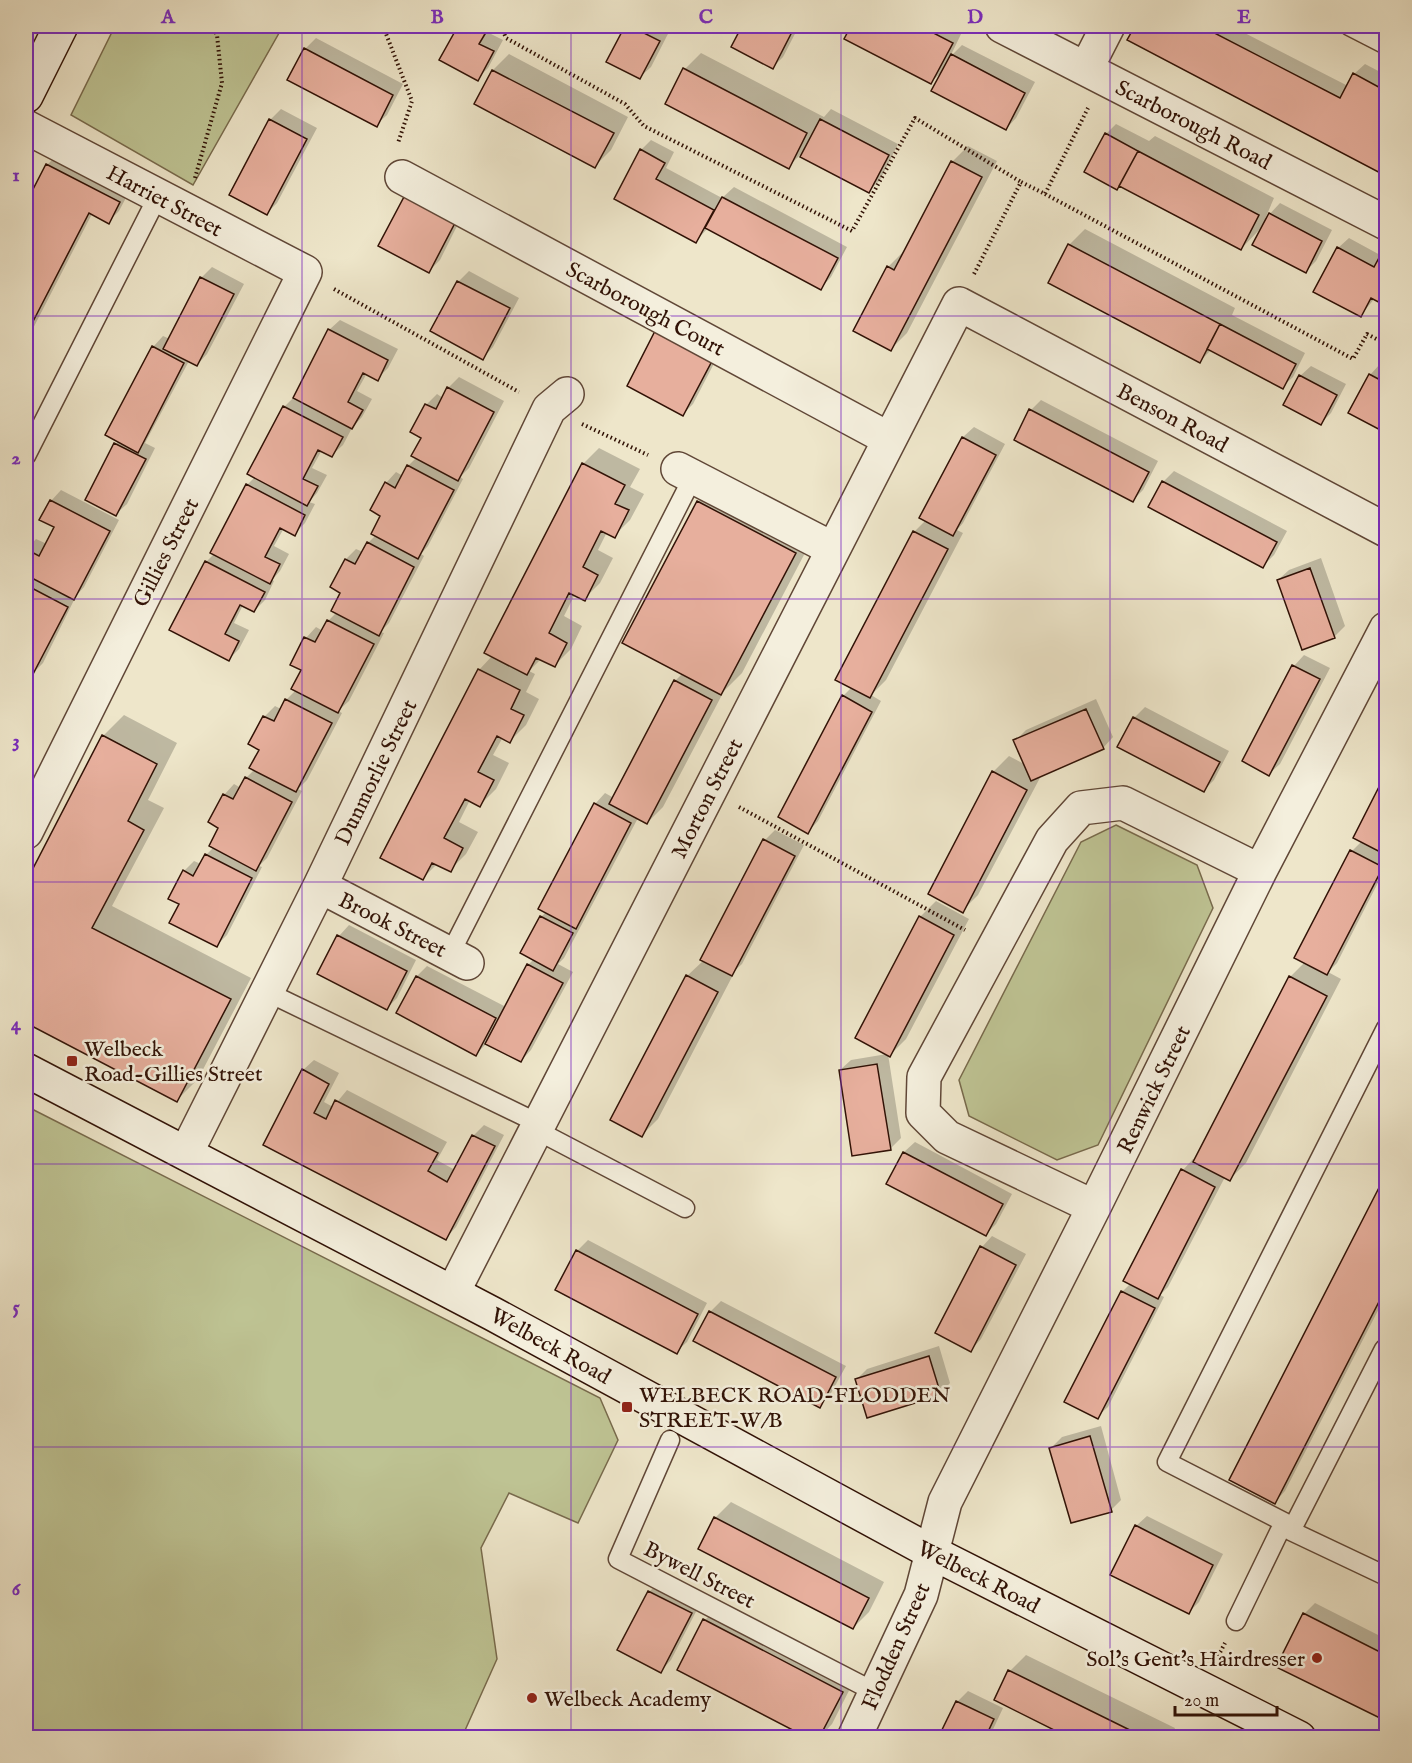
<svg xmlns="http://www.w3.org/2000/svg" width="1412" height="1763" font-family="'IM FELL English',serif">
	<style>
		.green { fill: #bec393; stroke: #786a4c; stroke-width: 1.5 }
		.shadow { fill: #0003 }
		.building { fill: #e7af9d; stroke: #311206; stroke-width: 1.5 }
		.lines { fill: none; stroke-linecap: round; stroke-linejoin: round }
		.lane-casing { stroke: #604737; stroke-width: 21 }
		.street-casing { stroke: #604737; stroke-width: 36 }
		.secondary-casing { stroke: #311206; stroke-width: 36 }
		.path { stroke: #311206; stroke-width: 4; stroke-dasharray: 1.5 3; stroke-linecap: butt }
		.lane { stroke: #f4efdd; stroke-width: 18 }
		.street { stroke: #f4efdd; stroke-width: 33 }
		.secondary { stroke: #f4efdd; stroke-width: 33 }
		.grid { fill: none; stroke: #7b2cbf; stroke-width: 1.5; stroke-opacity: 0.55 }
		.poi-dot { fill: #8f2418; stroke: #f4efdd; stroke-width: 2 }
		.labels { text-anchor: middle; stroke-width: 5; stroke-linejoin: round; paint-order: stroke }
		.street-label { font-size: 22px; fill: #311206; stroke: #f4efdd }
		.poi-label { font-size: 22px; fill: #311206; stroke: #f4efdd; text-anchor: start }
		.neatline { fill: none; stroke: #7b2cbf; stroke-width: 2 }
		.grid-label { font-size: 20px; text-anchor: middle; font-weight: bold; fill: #7b2cbf }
	</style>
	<rect width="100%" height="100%" fill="#eee6ca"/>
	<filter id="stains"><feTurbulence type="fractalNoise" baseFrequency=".00333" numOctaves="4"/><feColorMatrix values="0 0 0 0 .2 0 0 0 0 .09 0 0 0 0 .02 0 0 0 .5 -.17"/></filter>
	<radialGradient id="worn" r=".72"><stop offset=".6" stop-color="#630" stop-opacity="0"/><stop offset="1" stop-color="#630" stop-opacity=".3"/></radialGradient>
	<!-- green -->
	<path class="green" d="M115,26H283L193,185L71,115Z
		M1116,825L1197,865L1213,908L1098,1145L1057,1160L969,1116L959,1080L1081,842Z
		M26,1106L600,1398L618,1440L578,1523L509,1493L481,1548L497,1659L462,1737H26Z"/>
	<!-- shadow -->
	<path class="shadow" d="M459,26H493L489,33L503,40L488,68L477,79L441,60Z
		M626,26H660L670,30L651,67L640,77L608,61Z
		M744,26H799L783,57L773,67L733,47Z
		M853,26H950L962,32L950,57L962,45L1035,82L1016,118L1006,129L943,71L931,82L846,38Z
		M1137,26H1231L1348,86L1354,74L1365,64L1386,75V175L1129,40Z
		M316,38L403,84L387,115L376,125L305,49Z
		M701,53L824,117L831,109L898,144L880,180L869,191L800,155L788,167L667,103L685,69Z
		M509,54L628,117L611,150L595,166L476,103L493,70Z
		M281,109L317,128L277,203L267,213L270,120Z
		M1116,124L1149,141L1155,136L1274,198L1265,219L1280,203L1332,230L1316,261L1305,272L1261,228L1241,249L1106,134Z
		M651,140L674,152L666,168L722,198L734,187L847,247L831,277L821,288L708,228L696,241L616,198L641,150Z
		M968,146L997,161L907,333L891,349L888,267L904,251L952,162Z
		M58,154L129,192L119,211L108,222L92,214L26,342V206L47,165Z
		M406,196L465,210L440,260L429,271Z
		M1085,229L1235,308L1232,315L1305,353L1293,377L1282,387L1211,350L1200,361L1069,245Z
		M1349,238L1382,256L1386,251V304L1375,298L1361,315L1338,248Z
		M212,267L244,284L207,354L197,365L189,361L145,443L155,448L127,504L116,514L87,499L118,441L153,347L163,336L170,339L201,278Z
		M469,271L519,298L493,347L483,358L458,282Z
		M340,320L398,349L388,368L377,379L367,373L357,391L372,399L362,417L352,428L343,445L332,455L322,450L312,468L327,475L317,493L309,502L315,504L305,523L294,534L284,528L274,546L289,554L280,571L272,580L274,581L265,600L254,611L243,605L234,623L249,630L239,649L229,659L206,562L214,554L247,485L255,477L284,407L295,396L329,330Z
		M721,350L693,404L683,414L629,386Z
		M1380,364L1386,367V431L1350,412L1370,375Z
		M1311,366L1346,384L1331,413L1321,423L1300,376Z
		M459,377L504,401L469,468L460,477L463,479L428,546L421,554L424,556L389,623L380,632L384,633L349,701L338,711L342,713L307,780L298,789L302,791L267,858L259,866L262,867L227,935L216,946L181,904L184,871L194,861L201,864L206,855L214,847L220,827L224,795L234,784L241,788L246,778L255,769L261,749L264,717L275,706L281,709L286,700L296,690L303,670L306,638L316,627L323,631L328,621L337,612L342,592L346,559L356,549L363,552L368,543L376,535L382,515L386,483L396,472L403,476L408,466L417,457L423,437L426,405L437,394L443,398L448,388Z
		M1041,400L1158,461L1143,490L1133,500L1031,410Z
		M974,427L1005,444L963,523L957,530L963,533L886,680L871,695L881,701L818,821L808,832L843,696L852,687L914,532L926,520L921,517L963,437Z
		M599,448L640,469L630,487L644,494L630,520L614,536L607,532L598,550L613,558L600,583L584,599L575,594L564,616L582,626L571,649L555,665L541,659L529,671L535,674L526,692L539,699L526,725L510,741L503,737L493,755L509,763L496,789L480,805L470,800L459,822L478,832L466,854L450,870L437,864L423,878L479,670L492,656L583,464Z
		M1174,471L1287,531L1274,555L1263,566L1163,482Z
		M719,481L816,532L742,673L724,691L663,807L647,823L638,818L564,958L558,964L573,972L531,1050L521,1061L487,1043L476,1054L417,976L427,966L506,1007L528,965L534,959L541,917L546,912L595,804L605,793L614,798L675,681L683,673L698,502Z
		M61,490L119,520L84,587L76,596L43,663L36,670L26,691V550L36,539L47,544L56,527L51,501Z
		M1321,558L1345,626L1335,636L1302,648L1278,580L1289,570Z
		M1304,655L1330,668L1280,764L1269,774L1244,761L1294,666Z
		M1096,699L1113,737L1103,748L1042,774L978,895L962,911L993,772L1009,756L1026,765L1015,741L1026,730Z
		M1145,707L1229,751L1214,780L1203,791L1119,746L1134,718Z
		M124,715L177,743L148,800L164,808L112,906L251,978L198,1079L177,1100L26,1022V886L103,736Z
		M1386,777V867L1337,963L1328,972L1341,979L1246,1163L1230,1179L1225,1177L1168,1287L1160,1295L1164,1297L1108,1407L1097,1417L1122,1292L1131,1283L1183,1170L1193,1159L1195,1160L1290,977L1305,962L1352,851L1362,841L1355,838Z
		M775,830L804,845L742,964L731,974L733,975L658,1119L642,1135L687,976L704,960L765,840Z
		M936,901L969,919L906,1039L890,1055L888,1054L901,1138L890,1149L840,1070L851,1060L887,1054L920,917Z
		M349,925L416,960L397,998L386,1009L339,936Z
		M314,1060L339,1073L324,1102L333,1107L347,1090L447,1142L437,1160L455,1170L473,1136L484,1125L504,1135L456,1227L446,1238L265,1144L303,1070Z
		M915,1142L1012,1194L996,1224L986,1234L888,1183L904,1152Z
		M1386,1178V1295L1285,1491L1275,1502L1231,1479Z
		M992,1236L1026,1254L981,1339L971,1350L982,1247Z
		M588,1240L707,1303L687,1342L676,1352L577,1251Z
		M721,1301L846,1366L830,1395L820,1406L695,1340L710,1312Z
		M939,1346L950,1383L940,1394L856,1380L867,1369Z
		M1101,1426L1121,1500L1111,1510L1051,1448L1062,1437Z
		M731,1502L884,1582L869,1612L853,1628L715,1518Z
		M1147,1516L1223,1554L1199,1602L1189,1612L1136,1526Z
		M660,1581L701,1602L671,1660L661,1671L619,1650L650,1591Z
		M1315,1603L1386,1639V1720L1278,1666L1304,1614Z
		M721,1604L857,1675L832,1724L819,1738L705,1620Z
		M1026,1655L1175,1728L1171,1738H1073L1010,1671Z
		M968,1691L1003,1708L989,1738H940L957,1702Z"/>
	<!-- building -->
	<path class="building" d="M458,26H468L485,34L479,44L494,51L478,81L439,60Z
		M606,26H619L616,31Z
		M625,26H630L660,41L640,79L606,62Z
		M742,26H795L773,69L731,47Z
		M851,26H920L953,43L931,84L844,39Z
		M1135,26H1201L1340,98L1353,73L1386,91V176L1127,40Z
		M304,48L393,95L377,127L287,80Z
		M951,54L1025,93L1006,130L931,91Z
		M683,68L807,133L789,169L665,104Z
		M492,70L614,133L595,168L474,104Z
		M269,119L307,139L267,215L229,195Z
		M820,119L889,155L869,193L800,157Z
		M1105,133L1138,151L1117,190L1084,172Z
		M640,149L665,163L656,179L714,210L696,243L614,199Z
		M1138,151L1259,215L1241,250L1119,186Z
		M951,161L982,177L891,351L853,331L887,266L894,270Z
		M46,164L120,202L109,224L89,213L26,335V203Z
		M405,195L456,221L429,273L378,246Z
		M722,197L838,258L821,290L705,228Z
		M1269,213L1322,241L1306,273L1252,245Z
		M1068,244L1220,324L1200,363L1048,283Z
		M1337,247L1374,267L1380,256L1386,259V306L1371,298L1361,317L1313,292Z
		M200,277L234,294L197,366L163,349Z
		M457,281L510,308L483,360L430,331Z
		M1220,324L1296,364L1283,389L1207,349Z
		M328,329L388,360L378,381L363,373L348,402L363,410L352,429L293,398Z
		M655,331L712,361L683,416L627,386Z
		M152,346L184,363L138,453L105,435Z
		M1369,374L1386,383V433L1348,413Z
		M1299,375L1337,395L1321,425L1283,405Z
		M447,387L494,412L458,481L411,456L421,438L410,432L425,404L436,409Z
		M283,406L343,437L332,457L318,450L303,479L318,486L307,506L247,474Z
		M1029,409L1149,472L1133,502L1014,440Z
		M962,437L996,455L953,536L919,518Z
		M114,443L146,459L116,516L85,500Z
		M582,463L625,485L615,504L629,510L615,538L601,531L583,567L598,575L585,601L569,593L549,633L567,643L555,667L536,658L527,675L484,653Z
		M407,465L454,490L418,559L371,534L380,516L370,510L385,482L395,488Z
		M1162,481L1277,542L1263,568L1148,507Z
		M246,484L305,515L295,536L280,528L265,557L280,564L270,584L210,553Z
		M50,500L110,531L74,600L26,575V549L39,556L54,527L39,520Z
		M697,501L796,553L721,695L622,643Z
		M913,531L948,549L870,698L835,680Z
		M367,542L414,567L379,636L331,611L340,593L330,587L345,559L355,564Z
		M205,561L265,592L254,612L240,605L225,634L239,641L229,661L169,630Z
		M1310,568L1335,638L1302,650L1277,580Z
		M26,585L68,607L32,676L26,672Z
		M327,620L374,644L338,713L291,689L301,670L290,665L304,637L315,642Z
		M1292,665L1320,679L1269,776L1242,761Z
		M478,669L520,690L511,709L524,715L510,743L497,736L478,772L494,780L480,807L465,799L444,838L463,848L451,872L432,863L423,880L380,858Z
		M674,680L712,700L647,824L609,804Z
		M842,695L872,712L808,834L778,817Z
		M285,699L332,723L296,792L249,768L259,750L248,744L263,716L274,721Z
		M1086,709L1104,749L1031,781L1013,740Z
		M1133,717L1220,762L1204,792L1117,747Z
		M102,735L157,764L128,821L144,830L92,928L231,999L177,1102L26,1023V882Z
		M992,771L1027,790L963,913L928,894Z
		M1386,773V855L1353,838Z
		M245,777L292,802L256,871L209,846L218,828L208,822L223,794L233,799Z
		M594,803L631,823L576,929L538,909Z
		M763,839L795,856L732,976L700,960Z
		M1350,850L1383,867L1327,975L1294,958Z
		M205,854L252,878L217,947L169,923L179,904L168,899L183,870L193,876Z
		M540,916L573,933L553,971L520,953Z
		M919,916L954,935L890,1057L855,1038Z
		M337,935L407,971L387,1010L317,974Z
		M527,964L563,983L521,1062L485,1044Z
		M686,975L718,992L642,1137L610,1120Z
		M416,976L496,1018L476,1056L396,1013Z
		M1289,976L1327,996L1230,1181L1193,1162Z
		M877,1064L891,1150L852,1156L839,1070Z
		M302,1069L329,1084L314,1113L326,1119L335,1100L438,1153L428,1171L447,1182L472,1135L495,1146L446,1240L263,1145Z
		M903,1152L1003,1204L986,1236L886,1184Z
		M1181,1169L1215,1187L1158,1299L1123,1281Z
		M1386,1174V1288L1275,1504L1229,1480Z
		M980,1246L1016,1265L971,1352L935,1333Z
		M576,1250L698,1314L677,1354L555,1290Z
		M1121,1291L1155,1308L1098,1419L1064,1402Z
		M709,1311L836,1377L820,1408L693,1341Z
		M929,1356L941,1395L867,1418L855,1379Z
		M1090,1436L1112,1512L1071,1523L1049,1448Z
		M714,1517L869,1598L853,1629L698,1549Z
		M1135,1525L1213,1565L1189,1614L1110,1575Z
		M648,1591L692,1613L661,1673L617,1650Z
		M1303,1613L1386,1655V1721L1276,1667Z
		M703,1619L843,1692L819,1738H808L677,1670Z
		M1008,1670L1146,1738H1070L994,1700Z
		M956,1701L994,1719L985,1738H938Z"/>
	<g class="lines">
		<!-- lane casing -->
		<g class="lane-casing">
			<path id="lane" d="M1349,26L1386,45
				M26,456L158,196
				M450,954L693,477
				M267,992L540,1124
				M536,1130L685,1208
				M1384,1349L1291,1531L1386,1576
				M670,1440L618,1559L875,1692
				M1291,1531L1284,1522L1167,1462L1386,1028
				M1236,1621L1284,1522"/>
		</g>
		<!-- street casing -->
		<g class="street-casing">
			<path id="street" d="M1002,26L1386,223
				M1086,69L1108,26
				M26,127L305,272L26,832
				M402,177L889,439
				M678,469L833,549
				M320,886L467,963
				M186,1153L320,886L549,409L567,394
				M1094,1207L947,1137L923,1113L924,1077L1052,840L1081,808L1123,803L1260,871
				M453,1292L959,304L1386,530
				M854,1738L921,1595L945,1502L1094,1207L1260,871L1386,629"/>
		</g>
		<!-- secondary casing -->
		<g class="secondary-casing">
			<path id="secondary" d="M26,96L61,26
				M26,1070L493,1314L933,1553L1299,1738"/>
		</g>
		<!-- path -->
		<path class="path" d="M383,26L412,101L398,143
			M501,26L506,38L625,104L644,126L852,231L915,118L1021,182
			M195,178L222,83L217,35L212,26
			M1045,194L1353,359L1367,334L1386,344
			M974,274L1021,182L1045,194L1088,108
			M334,289L519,392
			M582,424L648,455
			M739,807L965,930
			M1216,1660L1225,1643"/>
		<!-- lane -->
		<use href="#lane" class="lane"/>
		<!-- street -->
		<use href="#street" class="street"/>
		<!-- secondary -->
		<use href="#secondary" class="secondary"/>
	</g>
	<!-- grid -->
	<path class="grid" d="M302,26V1738M571,26V1738M841,26V1738M1110,26V1738M26,316H1386M26,599H1386M26,882H1386M26,1164H1386M26,1447H1386"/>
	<!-- markers -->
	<g class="poi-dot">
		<rect x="66" y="1055" width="12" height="12" rx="3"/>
		<rect x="621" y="1401" width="12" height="12" rx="3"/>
		<circle cx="1317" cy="1658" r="6"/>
		<circle cx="532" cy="1698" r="6"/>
	</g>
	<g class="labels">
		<!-- street labels -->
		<g class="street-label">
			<text transform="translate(1194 124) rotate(27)" y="8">Scarborough Road</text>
			<text transform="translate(165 200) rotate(28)" y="8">Harriet Street</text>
			<text transform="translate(646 308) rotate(28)" y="8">Scarborough Court</text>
			<text transform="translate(1173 417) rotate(28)" y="8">Benson Road</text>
			<text transform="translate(165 552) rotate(-63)" y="8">Gillies Street</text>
			<text transform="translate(375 772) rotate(-64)" y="8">Dunmorlie Street</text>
			<text transform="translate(706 798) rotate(-63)" y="8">Morton Street</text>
			<text transform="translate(393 924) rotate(27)" y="8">Brook Street</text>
			<text transform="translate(1153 1089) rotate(-64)" y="8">Renwick Street</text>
			<text transform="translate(551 1345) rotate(29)" y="8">Welbeck Road</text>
			<text transform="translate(700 1574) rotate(27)" y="8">Bywell Street</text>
			<text transform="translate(979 1576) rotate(27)" y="8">Welbeck Road</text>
			<text transform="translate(895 1646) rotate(-66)" y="8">Flodden Street</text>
		</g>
		<!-- poi labels -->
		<g class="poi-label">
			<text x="84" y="1056">Welbeck<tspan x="84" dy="25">Road-Gillies Street</tspan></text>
			<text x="639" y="1402">WELBECK ROAD-FLODDEN<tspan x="639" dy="25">STREET-W/B</tspan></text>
			<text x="1305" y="1666" text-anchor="end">Sol's Gent's Hairdresser</text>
			<text x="544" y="1706">Welbeck Academy</text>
		</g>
	</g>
	<!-- margin -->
	<rect width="1412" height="1763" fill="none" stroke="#eee6ca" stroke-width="66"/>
	<!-- scale -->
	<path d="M1175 1706v9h102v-9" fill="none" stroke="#311206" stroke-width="3"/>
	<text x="1184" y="1706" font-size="18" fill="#311206" stroke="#f4efdd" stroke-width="4.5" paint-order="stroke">20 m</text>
	<rect x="33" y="33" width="1346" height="1697" class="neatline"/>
	<g class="grid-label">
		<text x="168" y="23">A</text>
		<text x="437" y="23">B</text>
		<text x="706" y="23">C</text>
		<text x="975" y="23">D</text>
		<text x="1244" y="23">E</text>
		<text x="16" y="181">1</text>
		<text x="16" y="464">2</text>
		<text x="16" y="747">3</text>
		<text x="16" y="1030">4</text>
		<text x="16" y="1313">5</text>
		<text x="16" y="1595">6</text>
	</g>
	<rect width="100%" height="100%" filter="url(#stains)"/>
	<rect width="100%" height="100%" fill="url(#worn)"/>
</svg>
